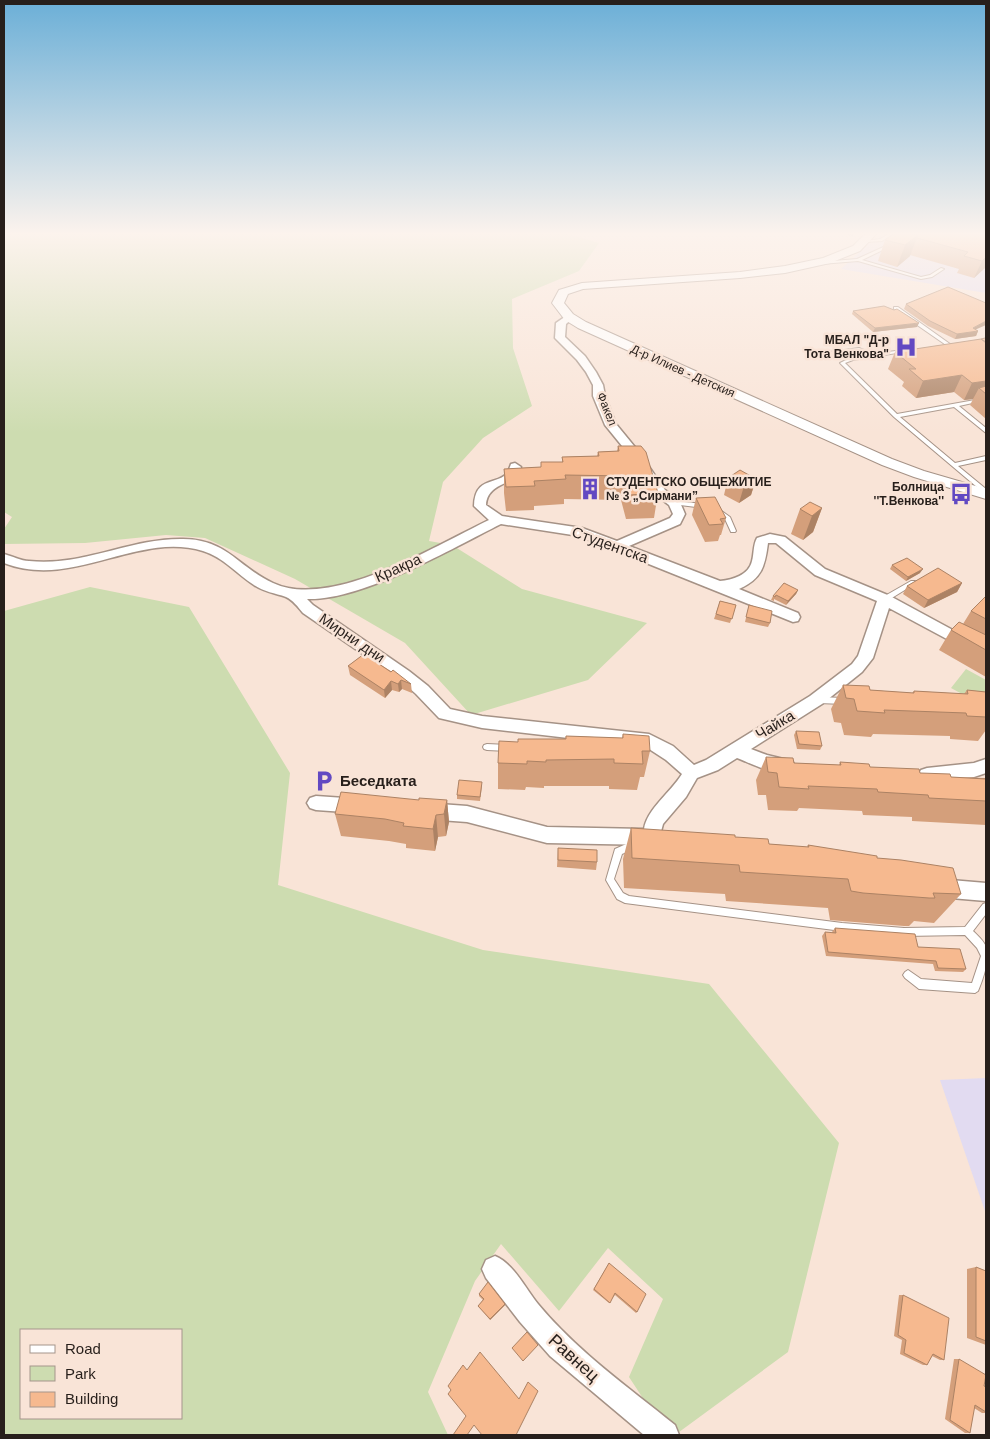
<svg xmlns="http://www.w3.org/2000/svg" width="990" height="1439" font-family="Helvetica,sans-serif">
	<style>
		.education { fill: #e2dbf1 }
		.green { fill: #cddcb0; fill-rule: evenodd }
		.lines { fill: none; stroke-linecap: round; stroke-linejoin: round }
		.service-casing { stroke: #a59286; stroke-width: 2 }
		.minor-casing { stroke: #a59286; stroke-width: 3 }
		.tertiary-casing { stroke: #a59286; stroke-width: 2 }
		.path { stroke: #ac9c92; stroke-width: 2; stroke-dasharray: 2 1; stroke-linecap: butt }
		.service { fill: #fff; fill-rule: evenodd }
		.minor { fill: #fff; fill-rule: evenodd }
		.tertiary { fill: #fff; fill-rule: evenodd }
		.wall { fill: #d49f7b }
		.shaded-wall { fill: #ac8264 }
		.building { fill: #f6b98f; stroke: #ac8264 }
		.labels { text-anchor: middle; stroke-width: 5; stroke-linejoin: round; paint-order: stroke }
		.far-poi-label { font-size: 12px; font-weight: bold; fill: #271f1b; stroke: #f9e4d7; text-anchor: end }
		.far-street-label { font-size: 12px; fill: #271f1b; stroke: #f9e4d7 }
		.street-label { font-size: 15px; fill: #271f1b; stroke: #f9e4d7 }
		.poi-label { font-size: 15px; font-weight: bold; fill: #271f1b; stroke: #f9e4d7; text-anchor: start }
		.near-street-label { font-size: 18px; fill: #271f1b; stroke: #f9e4d7 }
	</style>
	<rect width="100%" height="100%" fill="#f9e4d7"/>
	<!-- education -->
	<path class="education" d="M882,232H986V293L841,269Z
		M986,1078V1214L940,1080Z"/>
	<!-- green -->
	<path class="green" d="M4,232H562L599,243L579,271L512,299L513,348L532,406L483,438L443,482L429,541L452,545L522,589L647,623L588,680L471,715L405,643L295,579L205,538L166,535L85,543L4,544V529L12,517L4,512Z
		M90,587L189,607L290,773L278,885L483,950L709,984L839,1143L788,1352L675,1435H667L629,1377L663,1299L608,1248L559,1311L501,1244L475,1281L428,1392L448,1435H4V611ZM21,1330H181V1418H21Z
		M966,669L986,680V699L982,705L951,688Z"/>
	<g class="lines">
		<!-- service casing -->
		<g class="service-casing">
			<path id="service" d="M892,232H896L882,241L866,242L864,241L880,239Z
				M890,244L892,245L891,246L862,260L921,277L930,275L941,268L944,269L932,277L921,279L858,261L821,264L819,263L821,262L857,259Z
				M894,307H898L950,344L946,345L894,309Z
				M859,348L873,354L903,350L905,351L903,352L853,360L845,363L897,414L986,398V400L959,406L986,428V433L954,407L900,417L955,463L986,456V460L958,466L986,489V494L984,493L894,417L840,363L850,358L867,355L858,351L830,354L828,353L830,352Z
				M674,501L704,504L707,506L704,508L672,504L671,503Z
				M716,507L730,517L736,531L735,532H731L725,519L714,510V508Z
				M911,581H915L916,583L887,601H883L882,599L883,597Z
				M818,697L844,698L848,701L844,704L818,703L814,700Z
				M487,744L508,745L511,746L512,748L511,750L508,751L487,750L484,749L483,747L484,745Z
				M633,841L636,842L637,845L636,848L622,854L614,879L623,893L629,896L842,923L904,928L965,927L983,904L986,903V914L973,931C977,935 984,941 986,947C990,960 983,979 978,991L975,993L919,989L905,978L903,975L905,972L908,970L921,979L972,983L981,956L977,948L965,935L904,936L842,931L625,903L617,899L606,880L615,849Z"/>
		</g>
		<!-- minor casing -->
		<g class="minor-casing">
			<path id="minor" d="M569,314L574,317L566,324L565,337L585,356L596,372L603,385L605,396L616,424L639,452L665,490L679,500L685,514L680,524L629,546L720,581C732,580 749,575 752,561C754,554 753,545 757,538L770,534L785,537L825,569L890,596L986,648V660L889,608L873,658L862,672L822,704L751,749L767,755L792,761L795,766L792,771C775,777 753,764 737,758L718,770L697,778L686,797L663,824L658,843L652,845L547,843L467,822L426,819L420,816L417,811L420,806L426,803L467,806L547,827L644,829C647,809 671,792 682,774L666,760L646,747L482,728L439,718L416,694L399,679L303,613C298,607 293,600 286,597C275,593 264,592 254,585C237,574 223,557 203,551C137,531 73,590 4,563V554C12,556 21,561 29,561C82,567 130,538 183,539C227,539 239,568 273,583C331,610 435,546 489,520L474,506C475,475 498,486 508,472C509,469 510,467 511,464L515,463L521,467L519,475C506,485 487,486 486,505L502,516L582,528L617,541L670,518L673,514L669,505L657,496L631,457L605,425L593,396V385L586,372L577,360L555,338L556,323ZM501,524L579,536L793,622L798,621L800,617L798,613L739,589C762,579 765,566 768,543H776L815,575L877,601L858,656L852,664L810,696L706,760L694,765L673,746L649,734L482,716L450,709L428,686L409,671L313,605L307,599C361,601 451,549 501,524Z
				M986,759V773L974,777L927,782L921,780L918,775L921,770L927,768L974,763Z
				M316,796L359,799L365,801L368,806L365,811L359,813L316,810L310,808L307,803L310,798Z
				M939,879L986,883V901L939,897L932,894L930,888L932,882Z
				M495,1256C514,1264 525,1288 538,1304C577,1351 628,1387 675,1425L679,1435H644L550,1356L520,1322L486,1278L482,1269L486,1260Z"/>
		</g>
		<!-- tertiary casing -->
		<g class="tertiary-casing">
			<path id="tertiary" d="M867,232H878L860,251L830,263L785,273L740,278L583,289L568,294L564,303L573,314L586,322L892,459L924,471L986,489V499L914,477L882,465L578,328L565,320L552,303L559,290L582,283L740,272L785,266L823,258L853,246Z"/>
		</g>
		<!-- path -->
		<path class="path" d="M843,232L853,236"/>
		<!-- service -->
		<use href="#service" class="service"/>
		<!-- minor -->
		<use href="#minor" class="minor"/>
		<!-- tertiary -->
		<use href="#tertiary" class="tertiary"/>
	</g>
	<!-- wall -->
	<path class="wall" d="M986,232V267L974,278L957,273L959,269L910,255V256L897,267L878,261L885,240L912,234Z
		M906,304L976,330L978,331L976,336L955,339L928,326L904,309Z
		M853,311L917,327L873,332L852,314Z
		M986,339V419L970,405L973,399L964,400L954,392L916,398L902,386L904,382L888,369L895,352Z
		M618,446L658,493L654,518L626,519L621,500L564,499V504L534,506V510L506,511L504,493V469L541,467V462H562V457L597,456L598,452L617,451Z
		M728,478L756,479L751,495L739,503L724,495Z
		M696,498L726,518L721,535H720L718,541L705,542L692,515Z
		M822,508L813,532L803,540L791,534L800,509Z
		M892,565L920,573L906,581L890,569Z
		M962,583L957,592L924,608L903,594L907,586Z
		M798,590L796,594L786,605L774,599V601L771,600L773,596Z
		M986,596V677L939,650L951,630L963,624L971,611Z
		M720,601L736,605L730,623L714,619Z
		M749,605L770,623L768,627L745,622Z
		M364,654L411,684L412,693L402,689L399,692L392,690L385,698L350,675L348,666Z
		M843,685L870,690L912,693L914,691L964,694L967,690L986,692V730L978,741L950,739V736L873,734L871,737L844,735L841,723L834,722L831,709Z
		M796,731L822,746L820,750L797,749L794,735Z
		M623,734L650,751L644,777H640L637,790L609,789V786H544V788L526,787L525,790L498,789V763L518,742L565,739L566,736L622,738Z
		M766,757L794,763L839,765L840,762L870,767L951,777L986,778V825L912,821V817L863,815L862,811L799,808L797,811L768,810L766,795H758L756,780Z
		M482,786L480,801L457,799V795Z
		M419,800H447L449,822L446,836L438,837L435,851L406,848V844L389,841L341,836L335,814Z
		M631,828L735,837L769,844L807,847L808,845L877,858L961,894L934,923L914,921L909,926H904L830,920L828,908L726,901L725,894L624,888L623,859Z
		M558,848L597,862L596,870L557,867Z
		M835,928L918,947L966,969L963,972L935,971L933,964L826,956L822,936L825,932L832,933V932Z
		M609,1263L637,1312L636,1313L615,1295L609,1303L593,1290Z
		M976,1267L986,1271V1345L967,1338V1269Z
		M479,1294L505,1304V1305L490,1320L479,1307L478,1306L483,1300L479,1296Z
		M899,1295H903L944,1360H940L932,1356L927,1365H923L900,1354L902,1340L894,1336Z
		M954,1359H959L986,1387V1413H982L974,1408L970,1433H965L945,1419Z"/>
	<!-- shaded-wall -->
	<path class="shaded-wall" d="M918,235L910,256L897,267L905,245Z
		M986,257V267L974,278L982,261Z
		M986,321V325L970,332L973,328Z
		M919,323L917,327L873,332L875,328Z
		M978,331L976,336L955,339L957,334Z
		M962,375L954,392L916,398L923,381Z
		M986,381V394L979,388L973,399L964,400L972,383Z
		M756,479L751,495L739,503L744,486Z
		M822,508L813,532L803,540L812,516Z
		M923,569L920,573L906,581L908,577Z
		M962,583L957,592L924,608L928,600Z
		M798,590L796,594L786,605L788,601Z
		M401,680L402,689L399,692L398,684Z
		M391,681L392,690L385,698L384,690Z
		M447,800L449,822L446,836L444,814Z
		M436,815L438,837L435,851L433,829Z
		M505,1304V1305L490,1320V1319Z"/>
	<!-- building -->
	<path class="building" d="M896,232H905L918,235L905,245L885,240Z
		M915,232H986V257L982,261L964,256L968,252L917,238L918,235L912,234Z
		M948,287L986,303V321L973,328L978,331L957,334L930,321L906,304Z
		M884,306L894,310L897,309L919,323L875,328L853,311Z
		M985,338L986,339V343L981,339Z
		M981,339L986,342V381L972,383L962,375L923,381L909,369H916L895,352Z
		M986,386V394L979,388Z
		M618,446H641L646,452L658,493L630,495L625,476L565,475L566,479L534,481L535,486L506,487L504,469L541,467V462H563L562,457L599,456L598,452L619,451Z
		M740,470L756,479L744,486L728,478Z
		M715,497L726,518L720,519L723,524L709,525L696,498Z
		M810,502L822,508L812,516L800,509Z
		M907,558L923,569L908,577L892,565Z
		M938,568L962,583L928,600L907,586Z
		M784,583L798,590L788,601L776,595L775,597L773,596Z
		M986,596V619L971,611Z
		M720,601L736,605L732,619L716,614Z
		M749,605L772,611L770,623L746,617Z
		M959,622L986,635V650L951,630Z
		M364,654L391,672L393,670L411,684L401,680L398,684L391,681L384,690L348,666Z
		M843,685L869,686L870,690L914,693V691L968,694L967,690L986,692V717L967,716L966,713L884,710L885,713L857,711L854,699L846,698Z
		M796,731L819,732L822,746L799,744Z
		M623,734L649,736L650,751H642L643,764L614,763V759L546,760V762L527,761V764L498,763L499,741L518,742V739H566V736L623,738Z
		M766,757L793,758L794,763L841,765L840,762L869,764L870,767L919,769L920,773L950,774L951,777L986,779V801L929,798L928,795L878,792L877,789L808,786L809,789L779,787L777,773L768,772Z
		M459,780L482,782L480,797L457,795Z
		M341,792L419,800V798L447,800L444,814L436,815L433,829L403,826L404,823L385,819L335,814Z
		M631,828L735,835V837L768,839L769,844L809,847L808,845L877,856V858L901,860L953,868L961,894L933,893L935,898H929L863,893L851,891L848,879L740,872L739,865L632,858Z
		M558,848L597,850V862L558,860Z
		M835,928L915,934L918,947L960,949L966,969L938,968L936,961L828,952L825,932L836,933Z
		M609,1263L646,1294L637,1312L615,1293L610,1303L594,1289Z
		M976,1267L986,1271V1341L976,1337Z
		M488,1282L505,1304L490,1319L478,1306L484,1299L479,1294Z
		M903,1295L949,1318L944,1360L933,1354L927,1365L904,1353L906,1340L898,1335Z
		M527,1332L538,1345L523,1361L512,1348Z
		M480,1352L519,1399L528,1382L538,1391L516,1435H482L474,1425L467,1435H453L466,1416L448,1394L451,1390L448,1386L463,1365L467,1370Z
		M959,1359L986,1375L984,1386L986,1387V1412L975,1405L970,1433L950,1420Z"/>
	<!-- sky -->
	<linearGradient id="sky" x2="0" y2="1"><stop stop-color="#6bafd7"/><stop offset="0.54" stop-color="#fcf3ed"/><stop offset="1" stop-color="#fcf3ed" stop-opacity="0"/></linearGradient>
	<rect width="990" height="433" fill="url(#sky)"/>
	<!-- icons -->
	<defs>
		<g id="hospital-bare" transform="scale(1.725)"><path d="M-5-5h3v3.5h4V-5h3V5h-3V1.5h-4V5h-3Z" fill="#6249c2" stroke="#f9e4d7" stroke-width="2.5" paint-order="stroke"/></g>
		<g id="building-bare" transform="scale(1.725)"><path d="M-4-6H4V6H1V3H-1V6H-4ZM-2.5-4.3h1.7v1.8h-1.7ZM.8-4.3h1.7v1.8H.8ZM-2.5-1h1.7V.8h-1.7ZM.8-1h1.7V.8H.8Z" fill="#6249c2" stroke="#f9e4d7" stroke-width="2.5" paint-order="stroke"/></g>
		<g id="bus-bare" transform="scale(1.725)"><path d="M-5-6H5V4H4V6H2V4H-2V6H-4V4H-5ZM-3.5-4V0h7V-4ZM-3.5 1.2v1.5H-2V1.2ZM2 1.2v1.5H3.5V1.2Z" fill="#6249c2" stroke="#f9e4d7" stroke-width="2.5" paint-order="stroke"/></g>
		<g id="parking-bare" transform="scale(1.725)"><path d="M-3.5-5.5H1a3.5 3.5 0 0 1 0 7H-1V5.5H-3.5ZM-1-3.4V-.6H.8a1.4 1.4 0 0 0 0-2.8Z" fill="#6249c2" stroke="#f9e4d7" stroke-width="2.5" paint-order="stroke"/></g>
	</defs>
	<g fill-rule="evenodd">
		<use href="#hospital-bare" x="906" y="347"/>
		<use href="#building-bare" x="590" y="489"/>
		<use href="#bus-bare" x="961" y="494"/>
		<use href="#parking-bare" x="324" y="781"/>
	</g>
	<g class="labels">
		<!-- far-poi labels -->
		<g class="far-poi-label">
			<text x="889" y="344">МБАЛ "Д-р<tspan x="889" dy="14">Тота Венкова"</tspan></text>
			<text x="606" y="486" text-anchor="start">СТУДЕНТСКО ОБЩЕЖИТИЕ<tspan x="606" dy="14">№ 3 „Сирмани”</tspan></text>
			<text x="944" y="491">Болница<tspan x="944" dy="14">''Т.Венкова''</tspan></text>
		</g>
		<!-- far-street labels -->
		<g class="far-street-label">
			<text transform="translate(683 371) rotate(24)" y="4">Д-р Илиев - Детския</text>
			<text transform="translate(607 409) rotate(68)" y="4">Факел</text>
		</g>
		<!-- street labels -->
		<g class="street-label">
			<text transform="translate(610 545) rotate(20)" y="5">Студентска</text>
			<text transform="translate(398 568) rotate(-24)" y="5">Кракра</text>
			<text transform="translate(352 638) rotate(34)" y="5">Мирни дни</text>
			<text transform="translate(775 725) rotate(-31)" y="5">Чайка</text>
		</g>
		<!-- poi labels -->
		<g class="poi-label">
			<text x="340" y="786">Беседката</text>
		</g>
		<!-- near-street labels -->
		<g class="near-street-label">
			<text transform="translate(574 1358) rotate(42)" y="6">Равнец</text>
		</g>
	</g>
	<!-- border -->
	<rect width="990" height="1439" fill="none" stroke="#271f1b" stroke-width="10"/>
	<!-- legend -->
	<rect x="20" y="1329" width="162" height="90" fill="#f9e4d7" stroke="#a5958c"/>
	<rect x="30" y="1345" width="25" height="8" fill="#ffffff" stroke="#a5958c"/>
	<text x="65" y="1354" font-size="15" fill="#271f1b">Road</text>
	<rect x="30" y="1366" width="25" height="15" fill="#cddcb0" stroke="#a5958c"/>
	<text x="65" y="1379" font-size="15" fill="#271f1b">Park</text>
	<rect x="30" y="1392" width="25" height="15" fill="#f6b98f" stroke="#a5958c"/>
	<text x="65" y="1404" font-size="15" fill="#271f1b">Building</text>
</svg>
